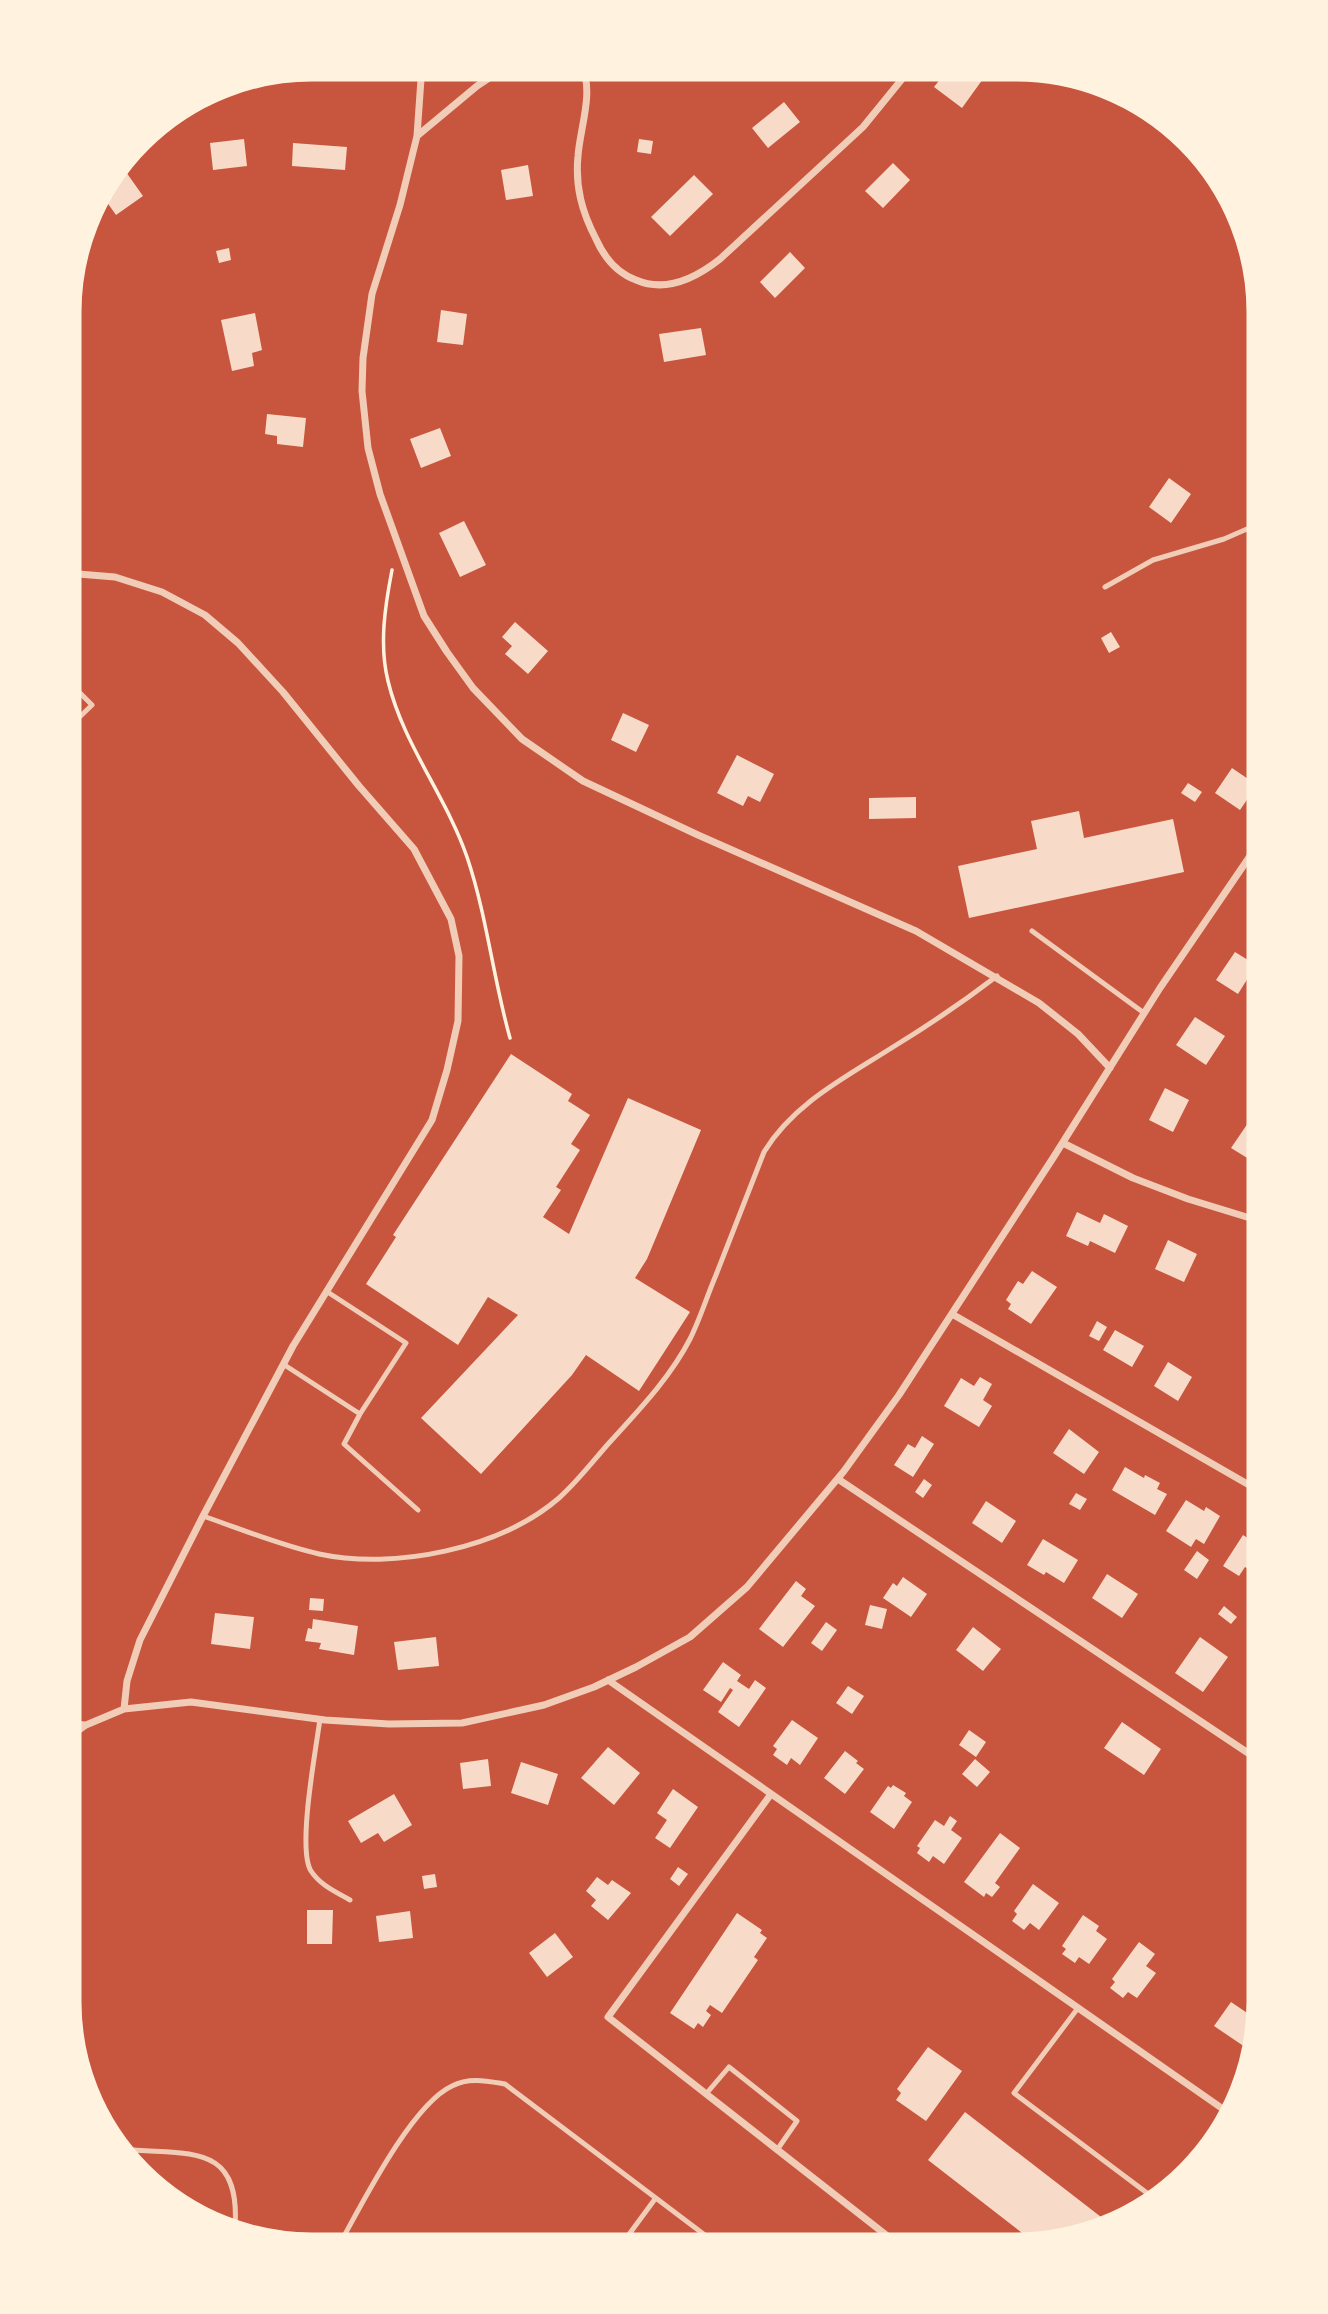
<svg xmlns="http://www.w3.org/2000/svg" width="1328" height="2314" font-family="'Nunito Sans',sans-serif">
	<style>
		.building { fill: #f7dbc8 }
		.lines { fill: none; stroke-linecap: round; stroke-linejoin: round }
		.path { stroke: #fff3e0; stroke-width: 3.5 }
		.service { stroke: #f1ccb7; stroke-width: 5 }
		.minor { stroke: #f1ccb7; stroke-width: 7 }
		.rim { fill: none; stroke: #fff3e0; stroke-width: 9 }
	</style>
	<rect width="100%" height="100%" fill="#c8553d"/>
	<!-- building -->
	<path class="building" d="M948,69H984L988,72L962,108L934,87Z
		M784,102L800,122L768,148L752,128Z
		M244,139L247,166L213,170L210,143Z
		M639,139L653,141L651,154L637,152Z
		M293,143L347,147L345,170L292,166Z
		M893,163L910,180L883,208L865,191Z
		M528,165L533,196L506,200L501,170Z
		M126,172L143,196L116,215L99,191Z
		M694,175L713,194L670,236L651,217Z
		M229,248L231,260L219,263L216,251Z
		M790,252L805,268L775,298L760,282Z
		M441,310L467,314L463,345L437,342Z
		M255,313L262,350L252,353L254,366L232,371L221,320Z
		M701,328L706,355L664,362L659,334Z
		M267,414L306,418L303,447L277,444V436L265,434Z
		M440,428L451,456L421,468L410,439Z
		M1169,478L1191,494L1171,523L1149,507Z
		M464,521L486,565L460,577L439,533Z
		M515,622L548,651L528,674L505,654L512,646L502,637Z
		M1111,632L1120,647L1109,653L1101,638Z
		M623,713L649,725L636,752L611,740Z
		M737,755L774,774L760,802L748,796L743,806L717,793Z
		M1232,768L1257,785L1240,810L1215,793Z
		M1188,783L1202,792L1195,802L1181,793Z
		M916,797V818L869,819V798Z
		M1079,811L1084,838L1173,819L1184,872L969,918L958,866L1037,849L1031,821Z
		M1235,952L1256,965L1238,994L1216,980Z
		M1195,1017L1225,1036L1206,1065L1176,1045Z
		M511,1054L572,1094L568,1101L590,1115L571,1144L580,1150L556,1187L561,1190L543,1217L569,1234L628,1098L701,1130L647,1259L635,1278L690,1312L639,1391L586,1355L572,1375L481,1474L421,1418L518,1315L488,1297L458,1345L366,1284L396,1237L393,1235Z
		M1165,1088L1189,1100L1173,1132L1149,1120Z
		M1248,1123L1263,1133V1155L1257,1164L1231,1148Z
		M1077,1212L1100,1223L1104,1214L1128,1226L1115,1253L1090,1241L1088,1246L1066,1236Z
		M1168,1240L1197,1254L1184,1282L1155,1269Z
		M1261,1268L1263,1269V1303L1247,1294Z
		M1032,1271L1057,1287L1031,1324L1008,1309L1011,1304L1006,1300L1018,1281L1023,1284Z
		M1097,1321L1107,1327L1099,1341L1089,1336Z
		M1115,1330L1144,1346L1132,1367L1103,1350Z
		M1168,1362L1192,1377L1178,1401L1154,1386Z
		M980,1377L992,1384L983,1400L992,1406L979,1427L944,1406L961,1378L974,1386Z
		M1069,1429L1099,1452L1084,1474L1053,1453Z
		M922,1436L934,1444L913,1477L894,1465L908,1444L915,1448Z
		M1125,1467L1144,1478L1145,1475L1160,1483L1157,1489L1167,1494L1155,1515L1112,1490Z
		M924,1479L932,1485L923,1498L915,1492Z
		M1076,1493L1087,1499L1080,1510L1069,1504Z
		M1186,1500L1204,1511L1206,1507L1220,1516L1204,1544L1196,1539L1191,1547L1166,1531Z
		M986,1501L1016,1521L1002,1543L972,1523Z
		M1243,1535L1263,1548V1571L1260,1576L1245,1567L1239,1576L1223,1566Z
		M1043,1539L1078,1560L1064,1583L1046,1572L1044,1575L1027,1565Z
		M1197,1551L1209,1560L1197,1579L1184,1570Z
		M1107,1574L1138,1594L1122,1618L1092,1598Z
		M903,1577L927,1594L911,1617L883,1598L893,1583L897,1586Z
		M796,1581L806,1589L801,1596L815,1606L783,1647L759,1629Z
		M310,1598L324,1599L323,1611L309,1610Z
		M870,1605L887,1609L882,1629L865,1625Z
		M1224,1606L1237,1617L1231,1624L1218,1614Z
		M215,1613L254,1617L250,1649L211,1644Z
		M313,1619L358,1626L354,1655L319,1649L321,1643L305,1641L308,1628L312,1629Z
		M826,1622L837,1630L822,1651L811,1643Z
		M973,1627L1001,1649L983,1671L956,1650Z
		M436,1637L439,1666L398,1670L394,1642Z
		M1200,1637L1228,1657L1203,1692L1175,1673Z
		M723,1662L741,1675L737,1681L749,1689L755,1680L766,1688L739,1727L718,1712L733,1690L730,1688L721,1702L703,1690Z
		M848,1686L864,1696L852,1714L836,1703Z
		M792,1720L818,1738L800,1765L791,1758L787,1765L773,1755L777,1749L773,1746Z
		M1122,1722L1161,1749L1144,1775L1104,1748Z
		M969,1730L986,1742L976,1757L959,1745Z
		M608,1747L640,1773L614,1805L581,1778Z
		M845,1751L858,1761L856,1763L864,1769L845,1794L824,1778Z
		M488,1759L491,1786L463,1789L460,1763Z
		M975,1759L990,1772L977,1787L962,1774Z
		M521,1762L558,1774L548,1805L511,1793Z
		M893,1785L906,1793L904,1796L912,1802L894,1829L870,1812L888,1786L891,1788Z
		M673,1789L698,1807L670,1848L655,1838L667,1820L657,1813Z
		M394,1794L412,1825L384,1842L378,1833L361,1843L348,1821Z
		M950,1816L957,1821L951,1830L962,1838L944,1864L933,1856L929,1862L917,1853L920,1848L917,1846L935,1820L944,1826Z
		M1263,1821V1848L1250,1840Z
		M1000,1833L1020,1848L995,1883L1000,1887L992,1897L986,1893L984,1897L964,1882Z
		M678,1867L688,1874L679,1886L670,1879Z
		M435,1874L437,1887L424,1889L422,1876Z
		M597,1877L608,1885L612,1880L631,1893L608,1920L591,1906L596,1900L586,1891Z
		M1033,1884L1059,1903L1039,1930L1030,1923L1024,1930L1012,1921L1017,1914L1014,1911Z
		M307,1910H333L332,1944H307Z
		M410,1911L413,1938L379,1942L376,1916Z
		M737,1913L762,1930L760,1933L767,1938L754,1957L758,1960L722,2013L710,2005L706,2011L711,2015L703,2027L698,2023L694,2029L670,2013Z
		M1083,1915L1099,1926L1096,1931L1107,1939L1089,1964L1079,1957L1075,1963L1062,1954L1066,1949L1062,1946Z
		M555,1933L573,1957L547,1977L529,1953Z
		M1139,1942L1155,1954L1146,1966L1156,1973L1137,1998L1128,1992L1123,1998L1110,1988L1115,1982L1112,1979Z
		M1231,2002L1262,2023L1245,2047L1214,2026Z
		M928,2047L962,2071L926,2121L896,2100L901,2093L897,2089Z
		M965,2112L1114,2227L1096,2236L1039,2246L928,2160Z"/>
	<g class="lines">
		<!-- path -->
		<path class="path" d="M392,570C385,606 379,645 388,681C403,744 446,796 467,857C487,916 493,978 510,1038"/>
		<!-- service -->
		<path class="service" d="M1105,587L1153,560L1224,539L1263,522
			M66,730L92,705L66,679
			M1032,931L1144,1013
			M283,1364L360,1414L406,1343L326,1291
			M360,1414L344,1444L418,1510
			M203,1516C241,1529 279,1545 319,1554C394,1570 500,1549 559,1498C577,1482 593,1461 609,1443C638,1411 670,1378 690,1339C700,1319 707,1296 716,1275C732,1234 748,1193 764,1152C794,1103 846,1077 893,1047C929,1025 963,1002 997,976
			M320,1719C316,1749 297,1849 311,1871C320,1885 336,1892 350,1900
			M1078,2008L1014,2093L1159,2202
			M706,2094L729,2067L797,2121L777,2150
			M123,2149C187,2156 241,2140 235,2228
			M235,2228L256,2241
			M338,2247C361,2206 411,2105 452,2086C469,2077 487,2081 505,2084L722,2248
			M619,2248L655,2199"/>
		<!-- minor -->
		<path class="minor" d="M422,65L417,136L400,205L372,294L363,358L362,391L368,448L380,494L424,616L447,652L473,688L522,739L583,781L698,835L916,931L1039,1003L1078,1034L1110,1068
			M582,66C594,93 580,128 578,156C575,187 582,212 596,239C604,257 617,273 636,280C666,293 696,278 720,259L863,127L911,68
			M279,71L421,76
			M417,136L477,86L507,66
			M66,573L115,577L162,592L205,615L238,643L283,692L359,786L414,849L451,919L459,956L458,1021L447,1070L432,1120L293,1346L203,1516L140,1640L127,1681L124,1709
			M1063,1143L1133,1178L1188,1199L1263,1222
			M952,1314L1263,1493
			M838,1479L1263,1763
			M608,1680L1233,2116
			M65,1723L85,1725
			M65,1740L86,1725L124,1709L191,1702L325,1720L389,1724L462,1723L544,1705L594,1687L636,1667L690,1637L747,1587L844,1471L899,1395L1053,1158L1160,988L1263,837
			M771,1794L608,2017L904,2249"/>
	</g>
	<!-- crop -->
	<path d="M0 0H1328V2314H0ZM312 77H1016A235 235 0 0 1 1251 312V2002A235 235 0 0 1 1016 2237H312A235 235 0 0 1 77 2002V312A235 235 0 0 1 312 77Z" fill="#fff3e0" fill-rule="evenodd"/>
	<path class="rim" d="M312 77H1016A235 235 0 0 1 1251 312V2002A235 235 0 0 1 1016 2237H312A235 235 0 0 1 77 2002V312A235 235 0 0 1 312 77Z"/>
</svg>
